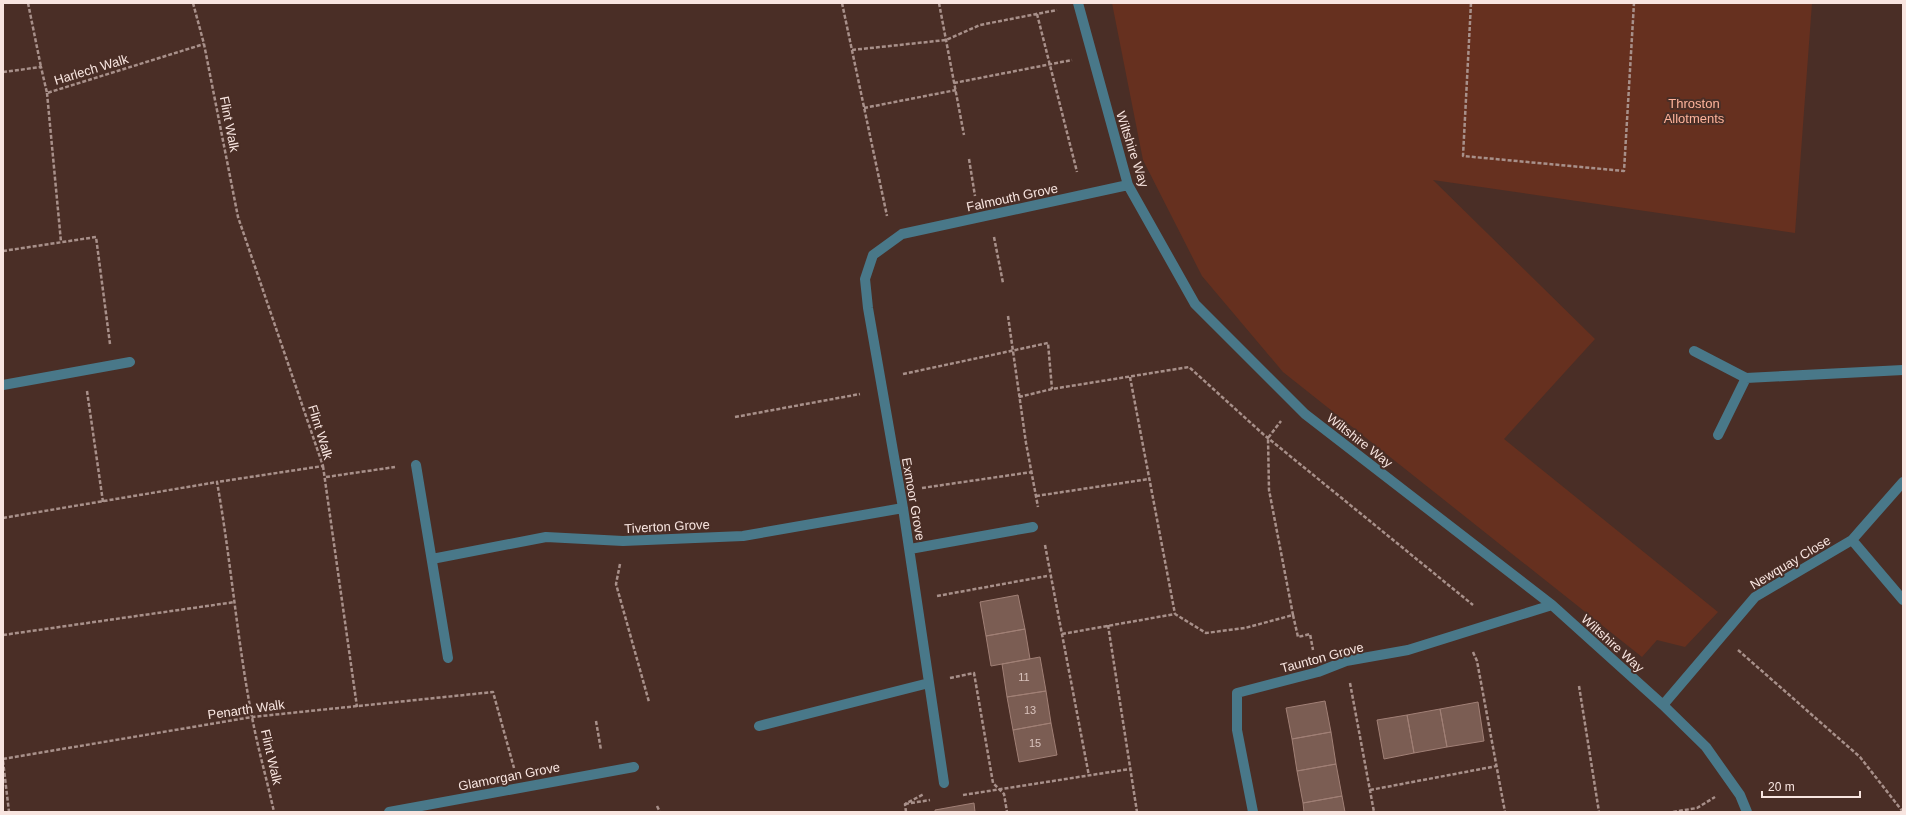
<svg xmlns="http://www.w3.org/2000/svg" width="1906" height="815" font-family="Helvetica,sans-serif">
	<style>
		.green { fill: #66301f }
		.building { fill: #7b5d53; stroke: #a18076 }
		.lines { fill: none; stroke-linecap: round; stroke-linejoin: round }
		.path { stroke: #a8908a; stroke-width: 2.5; stroke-dasharray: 4 2; stroke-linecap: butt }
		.minor { stroke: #497889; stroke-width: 10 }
		.labels { text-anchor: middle; stroke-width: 4; stroke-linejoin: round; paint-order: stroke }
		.number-label { font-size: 11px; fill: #d9c3bd }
		.street-label { font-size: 13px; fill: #f8e5e0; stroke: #4a2e26 }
		.park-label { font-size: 13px; fill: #feb39b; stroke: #4a2e26 }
	</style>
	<rect width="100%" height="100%" fill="#4a2e26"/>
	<!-- green -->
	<path class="green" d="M1112,3H1812L1795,233L1433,180L1595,339L1504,439L1718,612L1685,647L1657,640L1642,657L1283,372L1202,276L1143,160Z"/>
	<!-- building -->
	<path class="building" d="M1018,595L1025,629L986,636L980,602Z
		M1025,629L1030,659L991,666L986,636Z
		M1040,657L1046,691L1007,697L1002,664Z
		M1046,691L1051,723L1013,730L1007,697Z
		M1325,701L1331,732L1292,739L1286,708Z
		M1478,702L1484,741L1447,747L1440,709Z
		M1440,709L1447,747L1414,753L1407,715Z
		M1407,715L1414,753L1384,759L1377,720Z
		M1051,723L1057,755L1019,762L1013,730Z
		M1331,732L1336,764L1297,771L1292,739Z
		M1336,764L1342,796L1303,803L1297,771Z
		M1342,796L1345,812H1304L1303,803Z
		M974,803L975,812H935V810Z"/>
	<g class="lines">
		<!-- path -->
		<path class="path" d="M28,3L41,67
			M193,3L204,44L238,217L323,466L217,482C231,560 237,640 252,717C258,749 267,780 274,812
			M842,3L887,216
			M939,3L964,135
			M1471,3L1463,156L1624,171L1634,3
			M1037,14L1077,172
			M852,50L946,40L980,25L1057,10
			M3,72L41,67L47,93L204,44
			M954,83L1072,60
			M47,93L61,242
			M864,108L956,90
			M969,159L975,196
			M994,237L1003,283
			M3,251L96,237L110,344
			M1008,316L1026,443L1038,507
			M903,374L1048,343L1052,389
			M1130,377L1175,614
			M87,391L103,502
			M1019,397L1052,389L1189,367L1263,434L1473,605
			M735,417L860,394
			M323,466L357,707
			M326,477L395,467
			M922,488L1032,472
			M1036,496L1149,479
			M3,518L217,482
			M1045,545L1089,776
			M620,564L616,584L649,702
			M937,596L1047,576
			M1293,615L1298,637L1310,634L1313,650
			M1108,625L1137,812
			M1062,634L1175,614L1206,633L1245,628L1293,615L1269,490L1268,438L1281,421
			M3,635L235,602
			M1738,650L1860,757L1903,812
			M1473,652L1477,661L1505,812
			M950,678L974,673L993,783L1004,794L1007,812
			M1350,683L1374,812
			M1579,686L1599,812
			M596,721L601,750
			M3,759L252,717L493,692L514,768
			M3,761L9,812
			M1370,790L1497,766
			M963,795L1130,769
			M905,804L930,800
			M657,806L660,812
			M906,812L905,804L924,794
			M1673,812L1697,808L1715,797"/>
		<!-- minor -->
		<path class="minor" d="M1078,3L1128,185L1195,304L1305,414L1552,605L1663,705L1706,747L1740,795L1747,812
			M1694,351L1746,378L1903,370
			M3,385L130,362
			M1718,435L1746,378
			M416,465L448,658
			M1852,540L1903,600
			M910,549L1033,527
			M432,559L546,537L623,541L743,536L903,508
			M1663,705L1755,597L1852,540L1903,482
			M759,726L929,683
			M944,783L903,508L868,308L865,279L873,255L902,234L1128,185
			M389,812L634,767
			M1253,812L1237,730V693L1318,672L1346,661L1408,650L1552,605"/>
	</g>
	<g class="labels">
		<!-- number labels -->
		<g class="number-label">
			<text x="1024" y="681">11</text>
			<text x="1030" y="714">13</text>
			<text x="1035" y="747">15</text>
		</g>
		<!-- street labels -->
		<g class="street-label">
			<text transform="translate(91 69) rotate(-17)" y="5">Harlech Walk</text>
			<text transform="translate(230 124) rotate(79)" y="5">Flint Walk</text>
			<text transform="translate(1133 149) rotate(72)" y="5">Wiltshire Way</text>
			<text transform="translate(1012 197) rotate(-12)" y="5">Falmouth Grove</text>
			<text transform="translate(321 432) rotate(73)" y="5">Flint Walk</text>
			<text transform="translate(1360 440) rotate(38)" y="5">Wiltshire Way</text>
			<text transform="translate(914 499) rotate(80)" y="5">Exmoor Grove</text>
			<text transform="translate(667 526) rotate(-3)" y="5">Tiverton Grove</text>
			<text transform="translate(1790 562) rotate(-31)" y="5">Newquay Close</text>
			<text transform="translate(1613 643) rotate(42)" y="5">Wiltshire Way</text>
			<text transform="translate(1322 657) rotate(-15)" y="5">Taunton Grove</text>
			<text transform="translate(246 709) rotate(-8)" y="5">Penarth Walk</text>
			<text transform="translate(272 757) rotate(77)" y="5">Flint Walk</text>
			<text transform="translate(509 776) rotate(-11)" y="5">Glamorgan Grove</text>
		</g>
		<!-- park labels -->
		<g class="park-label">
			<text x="1694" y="108">Throston<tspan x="1694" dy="15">Allotments</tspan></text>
		</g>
	</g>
	<!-- border -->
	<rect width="1906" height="815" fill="none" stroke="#f8e5e0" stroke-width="8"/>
	<!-- scale -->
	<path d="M1762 791v6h98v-6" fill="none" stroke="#f8e5e0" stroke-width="2"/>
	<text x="1768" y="791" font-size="12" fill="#f8e5e0" stroke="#4a2e26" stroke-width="3" paint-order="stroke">20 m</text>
</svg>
